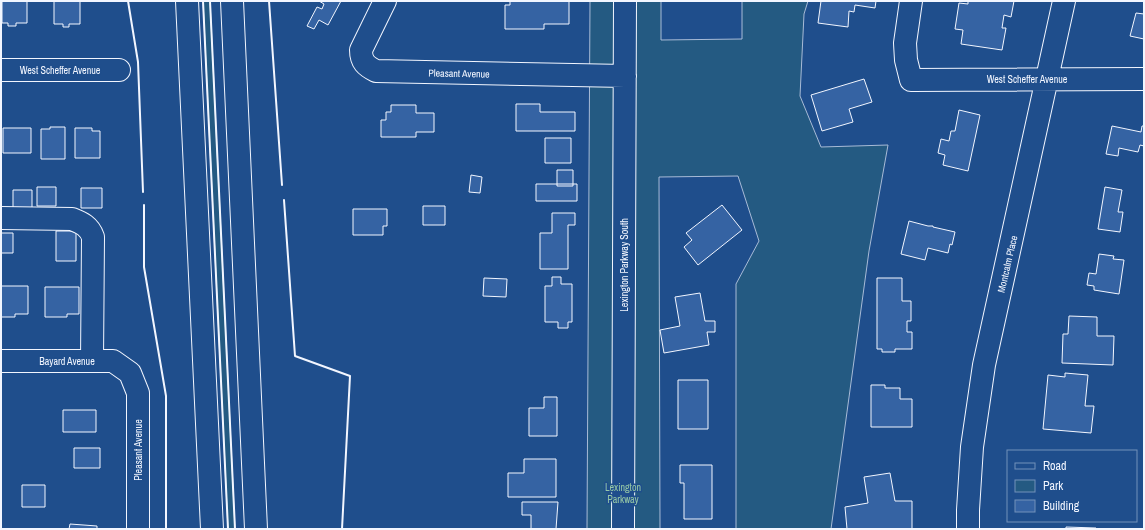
<svg xmlns="http://www.w3.org/2000/svg" width="1145" height="530" font-family="'Archivo Narrow',sans-serif">
	<style>
		.green { fill: #245a82; stroke: #a8bbd7 }
		.building { fill: #3563a3; stroke: #f2f6ff }
		.lines { fill: none; stroke-linecap: round; stroke-linejoin: round }
		.minor-casing { stroke: #f2f6ff; stroke-width: 24 }
		.highway-casing { stroke: #f2f6ff; stroke-width: 24 }
		.minor { stroke: #1f4e8c; stroke-width: 22 }
		.highway { stroke: #1f4e8c; stroke-width: 22 }
		.wall { stroke: #f2f6ff; stroke-width: 2 }
		.labels { text-anchor: middle; stroke-width: 3; stroke-linejoin: round; paint-order: stroke }
		.street-label { font-size: 10px; fill: #f2f6ff; stroke: #1f4e8c }
		.park-label { font-size: 10px; fill: #97c8a6; stroke: #1f4e8c }
	</style>
	<rect width="100%" height="100%" fill="#1f4e8c"/>
	<!-- green -->
	<path class="green" d="M203,1H210L235,529H228Z
		M590,1H661V40L742,39V1H808L804,14L800,96L821,147L888,145L869,251L831,529H736V284L759,241L738,176L659,177L660,529H587Z"/>
	<!-- building -->
	<path class="building" d="M2,1H27V23H16V26H8V23H2Z
		M54,1H80V24H69V27H63V24H54Z
		M319,1H341L328,25L319,20L314,29L307,26L317,7L322,9L324,4Z
		M510,1H569V24H544V29H505V5H510Z
		M821,1H876L875,8L855,5L854,12L849,11L848,27L818,23Z
		M968,1H1014L1011,17L1004,15L1002,28H1006L1002,50L961,44L963,30L955,29L959,3L968,4Z
		M1136,13L1144,14V39L1130,36Z
		M864,79L872,102L849,109L853,122L822,131L811,95Z
		M516,104H540V112H575V131H516Z
		M391,105H416V113H434V132H416V137H381V120H386V112H391Z
		M959,110L980,115L968,171L943,165L945,155L938,153L941,139L949,141L951,131H955Z
		M1112,126L1141,132L1142,126H1144V146L1140,145L1138,152L1119,148L1118,156L1106,154Z
		M50,127H65V159H41V129H50Z
		M3,128H31V153H3Z
		M75,128H92V131H100V158H75Z
		M545,138H571V163H545Z
		M557,170H573V186H557Z
		M471,175L482,177L480,193L469,192Z
		M536,184H577V201H536Z
		M37,187H56V206H37Z
		M1105,187L1122,190L1118,212H1123L1120,232L1098,229Z
		M81,188H102V208H81Z
		M13,190H32V210H13Z
		M722,205L742,230L698,265L684,247L692,240L686,233Z
		M423,206H445V225H423Z
		M353,209H387V226H383V235H353Z
		M552,213H575V225H568V269H540V233H552Z
		M909,221L928,226H933V227L955,232L952,245L950,244L948,253L928,248L925,260L901,254Z
		M56,231H76V261H56Z
		M1,233H13V253H1Z
		M1099,254L1114,256L1113,259L1124,260L1119,294L1094,290V286L1087,285L1089,273L1096,274Z
		M552,277H561V284H572V322H568V328H558V322H545V286H552Z
		M484,278L507,279L506,297L483,296Z
		M877,278H902V301H911V321H907V332H912V349H895V352H882V349H877Z
		M1,286H28V314H15V317H1Z
		M45,287H79V314H67V317H45Z
		M700,293L705,321H715V332H707L709,345L664,353L660,330L680,326L675,297Z
		M1069,316L1097,317V336H1114L1113,365L1062,363L1063,334H1068Z
		M1065,373L1088,375L1085,406H1094L1091,433L1043,429L1048,375L1065,377Z
		M678,380H708V429H678Z
		M871,385H885V388H900V399H912V427H871Z
		M544,397H557V436H529V408H544Z
		M63,410H96V432H63Z
		M74,448H100V468H74Z
		M524,459H556V497H508V473H524Z
		M680,465H712V519H684V483H680Z
		M890,473L895,501H912V529H847L845,507L868,503L864,477Z
		M22,485H45V507H22Z
		M522,502H558L556,529H531V515H522Z
		M70,524L97,526V529H57H69Z
		M1066,527L1096,528V529H1066Z"/>
	<g class="lines">
		<!-- minor casing -->
		<g class="minor-casing">
			<path id="minor" d="M385,1L361,50C361,62 366,66 376,71L625,76
				M911,1L905,43L906,60L911,80L1144,79
				M1,70H119
				M1,218L72,219C82,223 89,226 93,237L92,361
				M1,361H113L130,373L138,393V529
				M623,529L625,1
				M968,529V510L972,447L984,365L1064,1"/>
		</g>
		<!-- highway casing -->
		<g class="highway-casing">
			<path id="highway" d="M187,1L212,529
				M232,1L256,529"/>
		</g>
		<!-- minor -->
		<use href="#minor" class="minor"/>
		<!-- highway -->
		<use href="#highway" class="highway"/>
		<!-- wall -->
		<path class="wall" d="M128,1L138,62L143,192
			M203,1L228,529
			M210,1L235,529
			M269,1L282,185
			M284,200L295,356L350,376L342,529
			M144,205V267L166,396V529"/>
	</g>
	<g class="labels">
		<!-- street labels -->
		<g class="street-label">
			<text x="60" y="74">West Scheffer Avenue</text>
			<text transform="translate(459 73) rotate(1)" y="4">Pleasant Avenue</text>
			<text x="1027" y="83">West Scheffer Avenue</text>
			<text transform="translate(1007 264) rotate(-77)" y="4">Montcalm Place</text>
			<text transform="translate(624 265) rotate(-90)" y="4">Lexington Parkway South</text>
			<text x="67" y="365">Bayard Avenue</text>
			<text transform="translate(138 450) rotate(-90)" y="4">Pleasant Avenue</text>
		</g>
		<!-- park labels -->
		<g class="park-label">
			<text x="623" y="491">Lexington<tspan x="623" dy="12">Parkway</tspan></text>
		</g>
	</g>
	<!-- border -->
	<rect width="1145" height="530" fill="none" stroke="#f2f6ff" stroke-width="4"/>
	<!-- legend -->
	<rect x="1007" y="450" width="130" height="72" fill="#1f4e8c" stroke="#7391ba"/>
	<rect x="1015" y="463" width="20" height="6" fill="#1f4e8c" stroke="#7391ba"/>
	<text x="1043" y="470" font-size="12" fill="#f2f6ff">Road</text>
	<rect x="1015" y="480" width="20" height="12" fill="#245a82" stroke="#7391ba"/>
	<text x="1043" y="490" font-size="12" fill="#f2f6ff">Park</text>
	<rect x="1015" y="500" width="20" height="12" fill="#3563a3" stroke="#7391ba"/>
	<text x="1043" y="510" font-size="12" fill="#f2f6ff">Building</text>
</svg>
